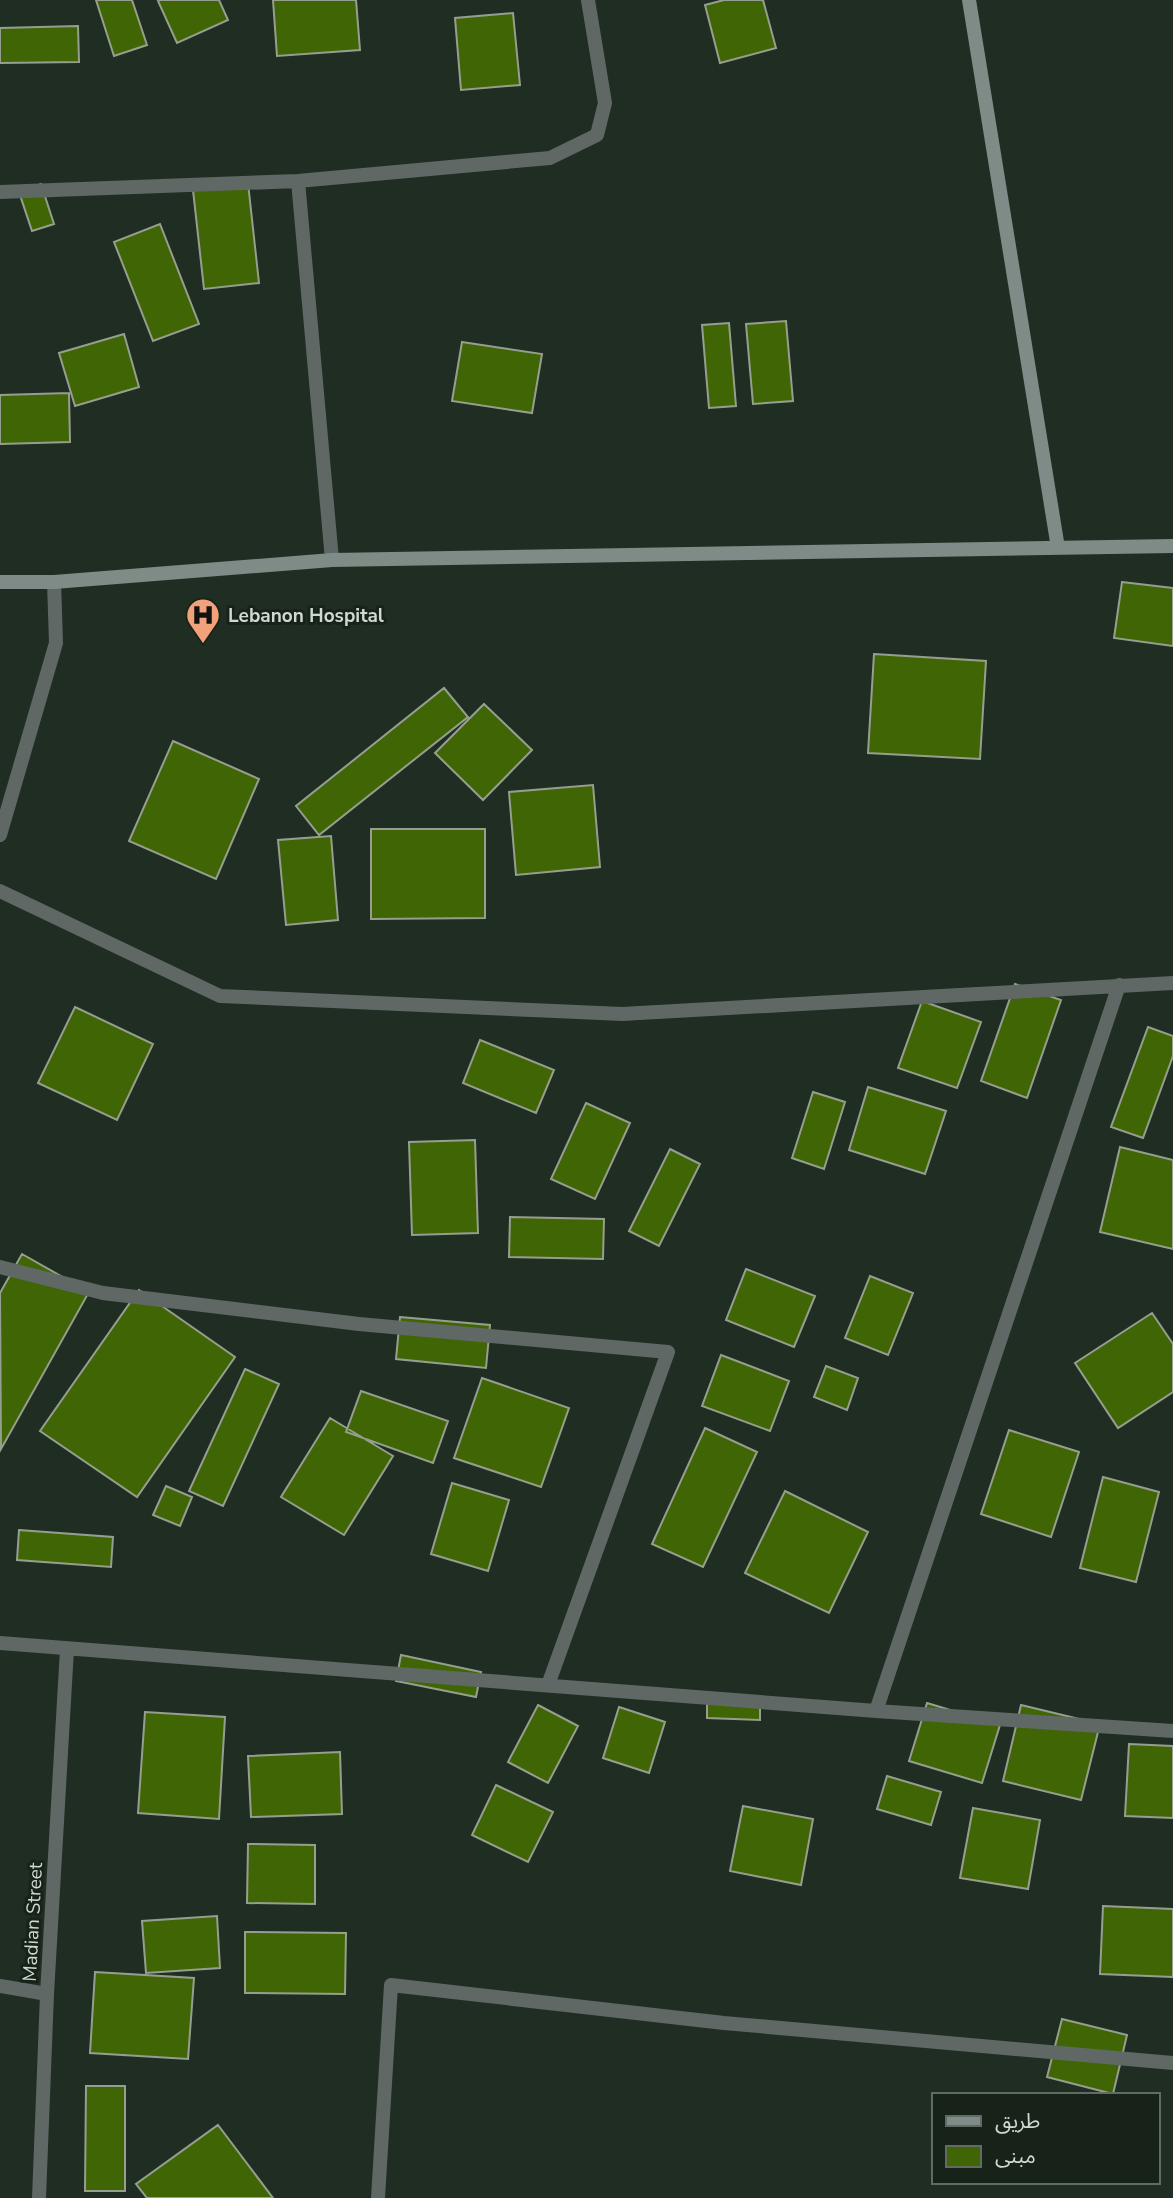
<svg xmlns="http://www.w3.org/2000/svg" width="1173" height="2198" font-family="'Nunito Sans','Noto Sans Arabic',sans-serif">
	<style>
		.building { fill: #406504; stroke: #969f8f; stroke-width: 2 }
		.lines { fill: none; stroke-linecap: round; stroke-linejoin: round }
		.street { stroke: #5f6865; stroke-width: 14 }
		.secondary { stroke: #7e8b86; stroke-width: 14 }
		.labels { text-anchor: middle; stroke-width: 6; stroke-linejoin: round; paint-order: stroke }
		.poi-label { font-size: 19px; font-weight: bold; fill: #d0d8d2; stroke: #172319; text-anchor: start }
		.street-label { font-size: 19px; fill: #d0d8d2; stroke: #172319 }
	</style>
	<rect width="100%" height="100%" fill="#202d23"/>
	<!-- building -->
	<path class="building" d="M96,0H132L147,45L114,56Z
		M160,0H219L228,20L177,43L158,1Z
		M273,0H356L360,50L277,56Z
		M724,0H763L776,48L720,63L705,5Z
		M513,13L520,85L461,90L455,18Z
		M78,26L79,62L0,63V28Z
		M248,183L259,283L204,289L193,190Z
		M41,184L54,224L32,231L19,192Z
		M160,224L199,324L153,341L114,242Z
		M786,321L793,401L753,404L746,324Z
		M729,323L736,406L709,408L702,325Z
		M124,334L139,387L75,406L59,353Z
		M462,342L542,354L532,413L452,401Z
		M69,393L70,442L0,444V395Z
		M1122,582L1173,588V646L1114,638Z
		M874,654L986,661L980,759L868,753Z
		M444,688L468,717L319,835L296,806Z
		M484,704L532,750L483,800L435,753Z
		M173,741L259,779L216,879L129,841Z
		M593,785L600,867L516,875L509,792Z
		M371,829H485V918L371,919Z
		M331,836L338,920L286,925L278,840Z
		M1015,984L1061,1000L1027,1098L981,1081Z
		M922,1001L981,1022L957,1088L898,1068Z
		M75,1007L153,1044L117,1120L38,1083Z
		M1148,1027L1173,1036V1056L1143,1138L1111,1127Z
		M480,1040L554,1070L536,1113L463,1083Z
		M868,1087L946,1111L925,1174L849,1150Z
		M813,1092L845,1102L824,1169L792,1158Z
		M586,1103L630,1123L595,1199L551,1179Z
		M475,1140L478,1233L412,1235L409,1142Z
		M1120,1147L1173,1160V1249L1100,1232Z
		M670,1149L700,1164L659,1246L629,1231Z
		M510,1217L604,1219L603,1259L509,1257Z
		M22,1254L89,1292L1,1449L0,1293Z
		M746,1269L815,1296L794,1347L726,1320Z
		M870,1276L913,1293L888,1355L845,1338Z
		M139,1290L235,1357L137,1497L40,1431Z
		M1152,1313L1173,1344V1392L1118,1428L1075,1363Z
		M400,1317L490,1325L486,1368L396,1359Z
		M721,1355L789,1381L770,1431L702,1406Z
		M826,1366L858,1378L847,1410L814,1397Z
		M245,1369L279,1384L223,1506L189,1491Z
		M482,1378L569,1408L541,1487L454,1458Z
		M361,1391L448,1421L433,1463L346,1432Z
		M330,1418L393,1456L344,1535L281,1497Z
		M705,1428L757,1452L703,1567L652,1544Z
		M1009,1430L1079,1452L1051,1537L981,1514Z
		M1103,1477L1159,1492L1136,1582L1080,1568Z
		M452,1483L509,1500L488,1571L431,1554Z
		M166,1486L192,1497L180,1526L153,1515Z
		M785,1491L868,1532L829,1613L745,1573Z
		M19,1530L113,1537L111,1567L17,1560Z
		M401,1655L481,1672L476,1697L396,1681Z
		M707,1696L760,1698V1720L707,1718Z
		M927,1703L1000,1725L982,1783L909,1761Z
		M538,1705L578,1726L548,1783L508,1762Z
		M1021,1705L1100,1724L1081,1800L1003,1781Z
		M619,1707L665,1722L649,1773L603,1758Z
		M145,1712L225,1717L219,1819L138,1813Z
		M1129,1744L1173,1746V1818L1125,1816Z
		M340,1752L342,1814L251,1817L248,1756Z
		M887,1776L941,1792L931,1825L877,1809Z
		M496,1785L553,1812L528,1862L472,1835Z
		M743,1806L813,1819L801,1885L730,1871Z
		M973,1808L1040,1820L1028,1889L960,1878Z
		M248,1844L315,1845V1904L247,1903Z
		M1103,1906L1173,1909V1977L1100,1974Z
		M217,1916L220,1968L146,1973L142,1921Z
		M245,1932L346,1933L345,1994L245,1993Z
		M95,1972L194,1978L188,2059L90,2053Z
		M1062,2019L1127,2035L1113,2094L1047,2077Z
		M86,2086H125V2191H85Z
		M218,2125L273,2198H147L136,2184Z"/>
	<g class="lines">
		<!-- street -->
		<path class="street" d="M298,181L332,560
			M0,192L298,181L550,158L597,135L605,103L588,0
			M0,835L56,643L54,582
			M0,891L220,996L622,1014L1173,983
			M0,1267L103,1293L359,1324L668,1352L548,1685
			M0,1643L876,1711L1173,1731
			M876,1711L1119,985
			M0,1986L47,1994
			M39,2198L47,1994L67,1649
			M378,2198L391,1985L724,2023L1173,2063"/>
		<!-- secondary -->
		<path class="secondary" d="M969,0L1058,548
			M0,582H54L332,560L1173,546"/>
	</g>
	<!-- icons -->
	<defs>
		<g id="hospital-pin" transform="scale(1.75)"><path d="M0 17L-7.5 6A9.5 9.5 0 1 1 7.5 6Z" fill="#f1a27b" stroke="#172319"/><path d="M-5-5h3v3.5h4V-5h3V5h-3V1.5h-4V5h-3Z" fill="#111"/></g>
	</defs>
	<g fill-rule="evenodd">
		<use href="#hospital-pin" x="203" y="615"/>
	</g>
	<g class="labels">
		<!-- poi labels -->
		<g class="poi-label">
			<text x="228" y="622">Lebanon Hospital</text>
		</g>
		<!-- street labels -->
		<g class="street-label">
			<text transform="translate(32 1922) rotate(-87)" y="7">Madian Street</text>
		</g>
	</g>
	<!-- legend -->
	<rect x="932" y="2093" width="228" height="91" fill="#172319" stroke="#616b63" stroke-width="2"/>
	<rect x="946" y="2116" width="35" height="10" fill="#7e8b86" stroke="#616b63" stroke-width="2"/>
	<text x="995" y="2128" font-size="21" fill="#d0d8d2">طريق</text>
	<rect x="946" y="2146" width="35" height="21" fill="#406504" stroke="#616b63" stroke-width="2"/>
	<text x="995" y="2163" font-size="21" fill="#d0d8d2">مبنى</text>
</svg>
